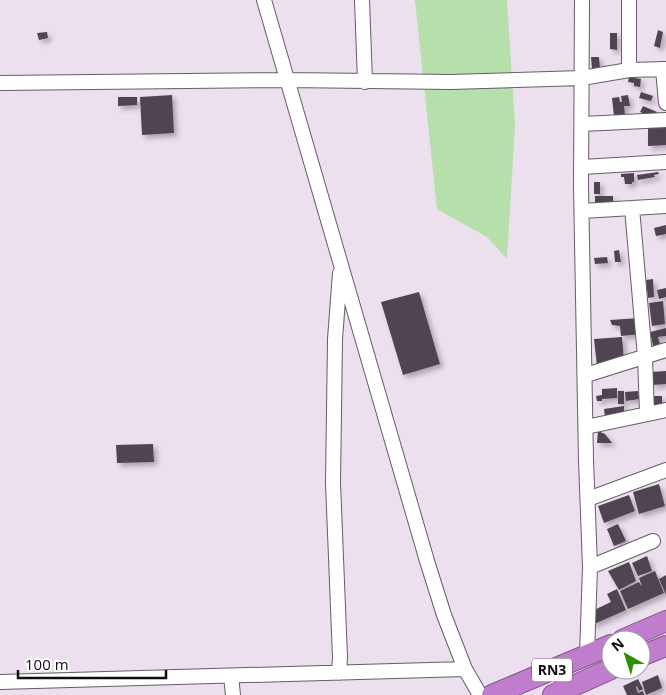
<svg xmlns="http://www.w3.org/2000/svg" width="666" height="695" font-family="'Open Sans',sans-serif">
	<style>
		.green { fill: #b6dfab }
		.building { fill: #4f4551; filter: url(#shadow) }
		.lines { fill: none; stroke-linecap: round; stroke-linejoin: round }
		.minor-casing { stroke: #675c69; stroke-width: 16 }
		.highway-casing { stroke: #83558b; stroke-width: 22 }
		.minor { stroke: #fff; stroke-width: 14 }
		.highway { stroke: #c17dcd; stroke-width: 20 }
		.labels { text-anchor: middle; stroke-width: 5; stroke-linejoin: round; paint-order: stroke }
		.shield { fill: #fff; stroke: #585558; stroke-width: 1 }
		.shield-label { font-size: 14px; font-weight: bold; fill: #100c11 }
	</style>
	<defs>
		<filter id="shadow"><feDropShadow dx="3.5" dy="3.5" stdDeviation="2.5" flood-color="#0004"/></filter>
	</defs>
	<rect width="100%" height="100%" fill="#ecdfee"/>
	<!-- green -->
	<path class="green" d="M415,0H507L515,125L507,259L487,237L437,209Z"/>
	<!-- building -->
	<path class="building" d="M658,30L663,32L660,48L654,46Z
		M47,32L48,38L39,40L37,33Z
		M610,33H617V50L610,49Z
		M591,57H599L600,69H592Z
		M629,77L641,79L640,87L634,86V83L628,82Z
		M641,92L653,96L651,101L639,98Z
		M172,95L174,133L142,135L140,97Z
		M628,95L630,106H624L625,115L614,116L612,98L619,97L620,102H622L621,96Z
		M118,97H137V105L118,106Z
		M643,106L657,112L655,118L640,112Z
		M648,128H666V145L648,146Z
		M658,172L659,174L654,175L655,177L638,180L637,175Z
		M634,173V182H632V184H625L624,177H621V174Z
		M594,182H600V194H594Z
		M595,196H613V202L595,207Z
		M666,225V234L656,236L654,228Z
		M619,250L621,262H615L614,251Z
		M607,257L608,263L595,264L594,258Z
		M653,279L654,297L648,298L646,280Z
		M666,288V297L659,299L657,290Z
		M419,292L440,364L403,375L381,302Z
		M663,301L665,324L652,326L649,303Z
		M639,318L641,334L621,336L620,326L612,325L610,320Z
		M666,328V336L658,337L660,344L653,346L650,332Z
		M622,337L624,362L597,366L594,339Z
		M666,371V384L652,385L651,372Z
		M617,388V398L602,399V401H597L596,396L602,395V389Z
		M618,391H624V404H618Z
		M638,391L639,399L626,401L625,392Z
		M650,396H662V405H650Z
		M624,406V414L605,417L604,409Z
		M598,431L605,434L612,443H597Z
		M153,444L154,462L117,463L116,445Z
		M659,484L665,506L639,514L633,492Z
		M629,495L635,511L604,523L598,506Z
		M618,524L626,541L614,546L607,529Z
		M647,556L652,571L638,576L632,563Z
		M629,562L636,581L619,590L608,571Z
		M655,571L664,593L628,609L620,591L639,582L642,587L639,578Z
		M666,575V595L659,579Z
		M617,589L626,610L592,625V611L611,602L607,594Z
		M658,675L662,688L646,695L642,682Z
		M638,679L643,689L639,691L637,686L636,687L638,693L643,691L644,695H627L623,686Z"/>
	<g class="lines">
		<!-- minor casing -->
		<g class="minor-casing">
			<path id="minor" d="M264,0L427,561L444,615L465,669L480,695
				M362,0L365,82
				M582,0L581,187L586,460L590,567L587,655
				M629,0V70
				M663,69L666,103
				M0,83L288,80L451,82L582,78L629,70L666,69
				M582,124L666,120
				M582,167L666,162
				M632,208L645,357L647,414
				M582,211L666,206
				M586,375L666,350
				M586,427L666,410
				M588,499L666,470
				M590,567L653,541
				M339,673L340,657L333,483L335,339L340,273
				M231,676L233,695
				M0,682L465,669"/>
		</g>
		<!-- highway casing -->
		<g class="highway-casing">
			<path id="highway" d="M622,640L666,621
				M641,656L666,646
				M492,695L611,645
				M553,695L611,669"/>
		</g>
		<!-- minor -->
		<use href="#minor" class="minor"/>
		<!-- highway -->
		<use href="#highway" class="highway"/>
	</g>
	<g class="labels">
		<!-- shield labels -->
		<rect class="shield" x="532" y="658.5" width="40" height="23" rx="4"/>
		<g class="shield-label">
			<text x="552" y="675">RN3</text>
		</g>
	</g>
	<!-- north arrow -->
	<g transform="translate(626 655) rotate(321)"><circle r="24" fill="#ffffff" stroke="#9f9ea0"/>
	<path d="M0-4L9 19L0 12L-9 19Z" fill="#2f8f03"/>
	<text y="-8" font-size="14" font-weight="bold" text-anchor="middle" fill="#100c11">N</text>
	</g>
	<!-- scale -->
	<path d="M18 670v8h148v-8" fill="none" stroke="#100c11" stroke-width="2.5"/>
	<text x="25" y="670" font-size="15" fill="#100c11" stroke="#ffffff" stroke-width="4" paint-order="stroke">100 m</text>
</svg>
